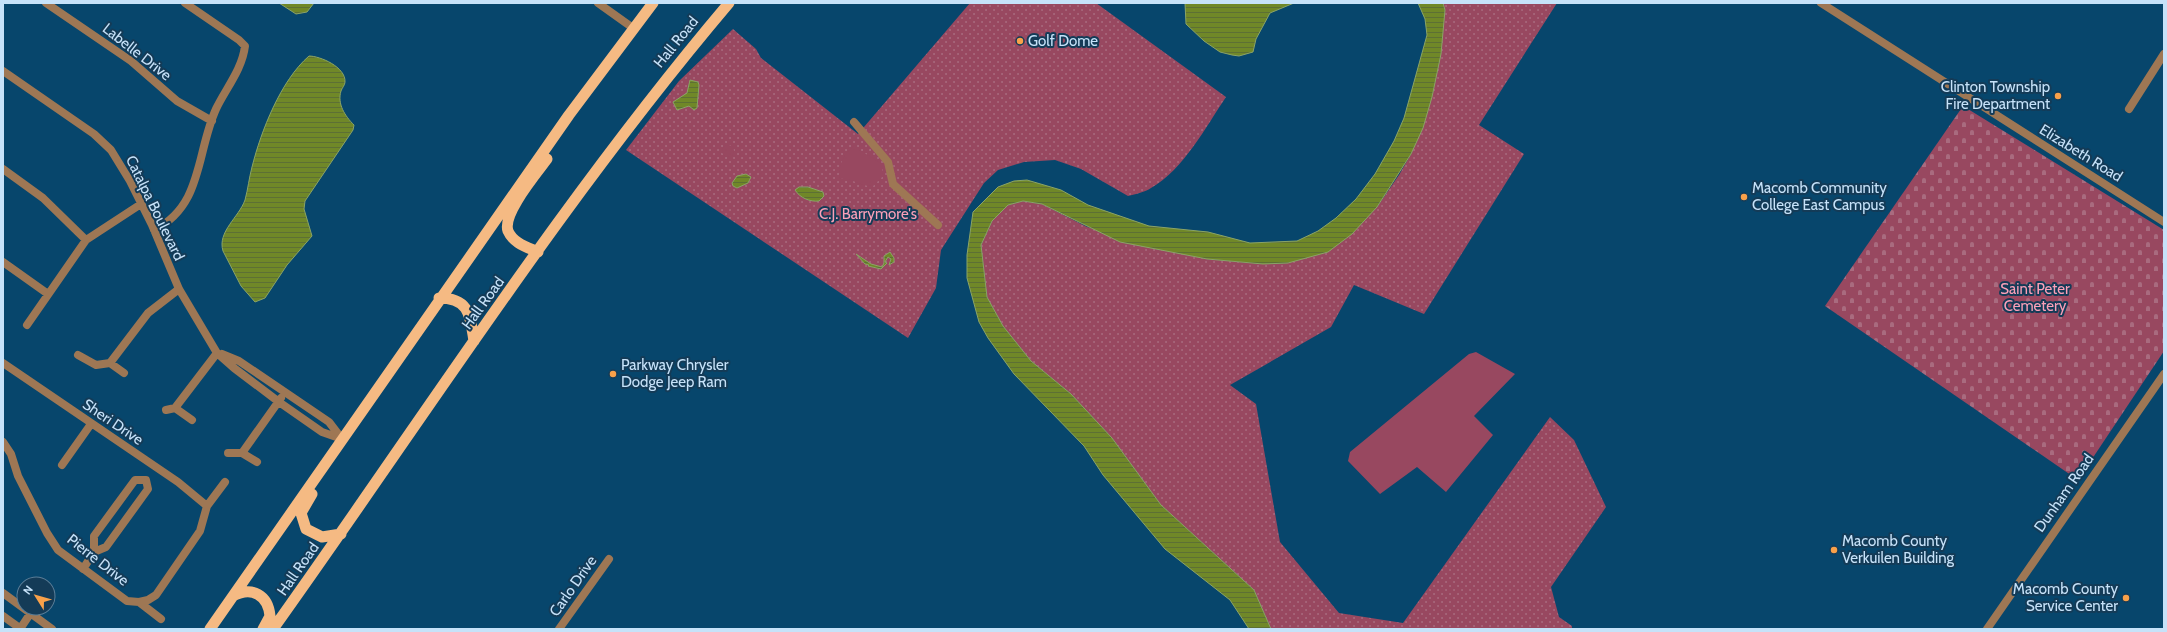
<svg xmlns="http://www.w3.org/2000/svg" width="2167" height="632" font-family="Cabin,sans-serif">
	<style>
		.cemetery { fill: url(#cemetery-stones) }
		.park { fill: url(#park-dots) }
		.pitch { fill: #984860 }
		.water { fill: url(#water-rules); stroke: #8aa367 }
		.lines { fill: none; stroke-linecap: round; stroke-linejoin: round }
		.minor { stroke: #9e7754; stroke-width: 8 }
		.tertiary { stroke: #9e7754; stroke-width: 8 }
		.trunk { stroke: #f5ba83; stroke-width: 11 }
		.poi-dot { fill: #f8a14a; stroke: #143b57; stroke-width: 1.5 }
		.labels { text-anchor: middle; stroke-width: 4; stroke-linejoin: round; paint-order: stroke }
		.poi-label { font-size: 15px; fill: #c6e2f9; stroke: #143b57; text-anchor: start }
		.street-label { font-size: 15px; fill: #c6e2f9; stroke: #143b57 }
		.park-label { font-size: 15px; fill: #fba0b8; stroke: #143b57 }
	</style>
	<defs>
		<pattern id="cemetery-stones" width="16" height="16" patternUnits="userSpaceOnUse"><rect width="16" height="16" fill="#984860"/><path d="M2 7V4a2 2 0 0 1 4 0v3zM10 15v-3a2 2 0 0 1 4 0v3z" fill="#a96b7f"/></pattern>
		<pattern id="park-dots" width="8" height="8" patternUnits="userSpaceOnUse"><rect width="8" height="8" fill="#984860"/><path d="M2 2h.1M6 6h.1" fill="none" stroke="#a96b7f" stroke-width="1.8" stroke-linecap="round"/></pattern>
		<pattern id="water-rules" width="6" height="5" patternUnits="userSpaceOnUse"><rect width="6" height="5" fill="#708828"/><path d="M0 2.5h6" fill="none" stroke="#5d7034"/></pattern>
	</defs>
	<rect width="100%" height="100%" fill="#07466c"/>
	<!-- cemetery -->
	<path class="cemetery" d="M1963,106L2164,230V351L2078,480L1825,306Z"/>
	<!-- park -->
	<path class="park" d="M970,3H1096L1226,97C1205,128 1184,169 1151,188C1145,192 1136,194 1128,196L1081,169L1055,160L1024,162L998,170L984,183L941,250L936,288L908,338L626,150L679,81L733,29L756,49L761,58L858,134Z
		M1443,3H1557L1479,125L1524,154L1424,314L1354,285L1331,327L1230,385L1256,404L1280,542L1339,613L1403,623L1550,417L1574,440L1606,507L1551,587L1559,617L1572,626V629H1271L1254,590L1161,505L1112,438L1071,394L1031,361L1003,326L987,297L981,245L992,221L1008,205L1023,201L1042,204L1087,227L1207,259L1263,264L1288,263L1377,207L1399,175L1411,154L1445,10Z"/>
	<!-- pitch -->
	<path class="pitch" d="M722 151a6 6 0 1 1 12 0a6 6 0 1 1-12 0Z
		M855,145L858,149L882,164L883,176L873,186C861,187 851,177 840,179C838,164 844,154 855,145Z
		M1476,352L1515,374L1474,416L1493,435L1446,492L1417,467L1380,494L1348,461L1350,452L1469,354Z"/>
	<!-- water -->
	<path class="water" d="M279,3H314L307,12L296,14Z
		M1185,3H1294L1270,13L1256,39L1253,52L1239,56L1232,55L1220,52L1204,41L1186,24Z
		M1418,3H1443L1445,10L1441,54L1432,97L1423,128L1411,154L1377,207L1352,234L1328,252L1288,263L1263,264L1207,259L1120,242L1042,204L1023,201L1008,205L992,221L981,245L987,297L1003,326L1031,361L1071,394L1112,438L1161,505L1254,590L1271,629H1249L1230,600L1165,549L1103,475L1084,446L1014,374L988,338L979,322L967,278V255L973,212L998,187L1014,181L1027,180L1061,190L1088,205L1149,226L1208,232L1250,243L1297,241L1318,231L1336,218L1356,199L1375,174L1394,141L1404,118L1427,35L1425,19Z
		M309,56C320,56 346,67 345,82C345,85 342,88 341,91C337,104 345,116 354,125L353,130L305,201L304,209L312,236L287,265L265,298L255,302L241,286L223,251C217,232 239,217 245,200C248,189 249,178 252,167C261,131 281,80 309,56Z
		M690,80L698,82L699,85L697,108L694,110L689,106L677,110L673,102L687,93Z
		M746,174L751,177L748,183L737,188L733,186L732,183L737,176Z
		M799,187H808L823,192L824,196L819,201C810,202 800,198 795,190Z
		M890,252L894,258V262L889,265L891,259L888,257L885,262L887,263L881,269L868,266L869,265L865,264L856,254L871,264L882,267L884,263V256Z"/>
	<g class="lines">
		<!-- minor -->
		<path class="minor" d="M46,3L131,61L177,101L212,121
			M1821,3L2164,222
			M3,71L94,134L111,150L130,181L152,225L179,289L217,353L234,368L279,402L322,432L342,439
			M2129,109L2164,54
			M854,122L888,162L893,184L938,225
			M3,169L43,198L86,240
			M154,230C203,206 196,153 216,109C226,88 242,70 245,46L239,40L185,3
			M3,262L48,294
			M27,325L86,240L141,204
			M222,354L239,361L329,422L342,439
			M78,355L96,365L110,363L124,373
			M3,363L178,482L207,506
			M110,363L148,313L179,289
			M175,408L192,420
			M166,410L175,408L217,353
			M3,442L11,454L18,476L47,533L58,550L127,601L139,602L161,619
			M228,453H242L257,462
			M242,453L281,398
			M62,465L91,424
			M83,569L94,552L106,547L148,489L146,480H135L94,536V552
			M3,593L52,629
			M139,602L148,600L156,595L200,531L207,506L225,482
			M3,616L21,629
			M20,629L30,614
			M559,629L609,559
			M1987,629L2164,374"/>
		<!-- tertiary -->
		<path class="tertiary" d="M598,3L633,28"/>
		<!-- trunk -->
		<path class="trunk" d="M538,252C527,247 513,243 508,231C502,214 536,174 547,159
			M439,298C470,298 470,316 474,341
			M312,494L301,513L306,529L322,537L341,534
			M233,596C252,586 268,595 270,616L263,629
			M210,629L569,115L653,3
			M273,629C423,419 562,200 729,3"/>
	</g>
	<!-- markers -->
	<g class="poi-dot">
		<circle cx="1020" cy="41" r="4"/>
		<circle cx="2058" cy="96" r="4"/>
		<circle cx="1744" cy="197" r="4"/>
		<circle cx="613" cy="374" r="4"/>
		<circle cx="1834" cy="550" r="4"/>
		<circle cx="2126" cy="598" r="4"/>
	</g>
	<g class="labels">
		<!-- poi labels -->
		<g class="poi-label">
			<text x="1028" y="46">Golf Dome</text>
			<text x="2050" y="92" text-anchor="end">Clinton Township<tspan x="2050" dy="17">Fire Department</tspan></text>
			<text x="1752" y="193">Macomb Community<tspan x="1752" dy="17">College East Campus</tspan></text>
			<text x="621" y="370">Parkway Chrysler<tspan x="621" dy="17">Dodge Jeep Ram</tspan></text>
			<text x="1842" y="546">Macomb County<tspan x="1842" dy="17">Verkuilen Building</tspan></text>
			<text x="2118" y="594" text-anchor="end">Macomb County<tspan x="2118" dy="17">Service Center</tspan></text>
		</g>
		<!-- street labels -->
		<g class="street-label">
			<text transform="translate(676 42) rotate(-51)" y="5">Hall Road</text>
			<text transform="translate(137 52) rotate(38)" y="5">Labelle Drive</text>
			<text transform="translate(2081 153) rotate(32)" y="5">Elizabeth Road</text>
			<text transform="translate(155 208) rotate(64)" y="5">Catalpa Boulevard</text>
			<text transform="translate(483 303) rotate(-54)" y="5">Hall Road</text>
			<text transform="translate(113 422) rotate(34)" y="5">Sheri Drive</text>
			<text transform="translate(2064 493) rotate(-55)" y="5">Dunham Road</text>
			<text transform="translate(98 560) rotate(38)" y="5">Pierre Drive</text>
			<text transform="translate(298 569) rotate(-55)" y="5">Hall Road</text>
			<text transform="translate(573 586) rotate(-55)" y="5">Carlo Drive</text>
		</g>
		<!-- park labels -->
		<g class="park-label">
			<text x="868" y="219">C.J. Barrymore's</text>
			<text x="2035" y="294">Saint Peter<tspan x="2035" dy="17">Cemetery</tspan></text>
		</g>
	</g>
	<!-- border -->
	<rect width="2167" height="632" fill="none" stroke="#c6e2f9" stroke-width="8"/>
	<!-- north arrow -->
	<g transform="translate(36 596) rotate(307)"><circle r="19" fill="#143b57" stroke="#5b7e98"/>
	<path d="M0-3L7 15L0 10L-7 15Z" fill="#f8a14a"/>
	<text y="-6" font-size="11" font-weight="bold" text-anchor="middle" fill="#c6e2f9">N</text>
	</g>
</svg>
